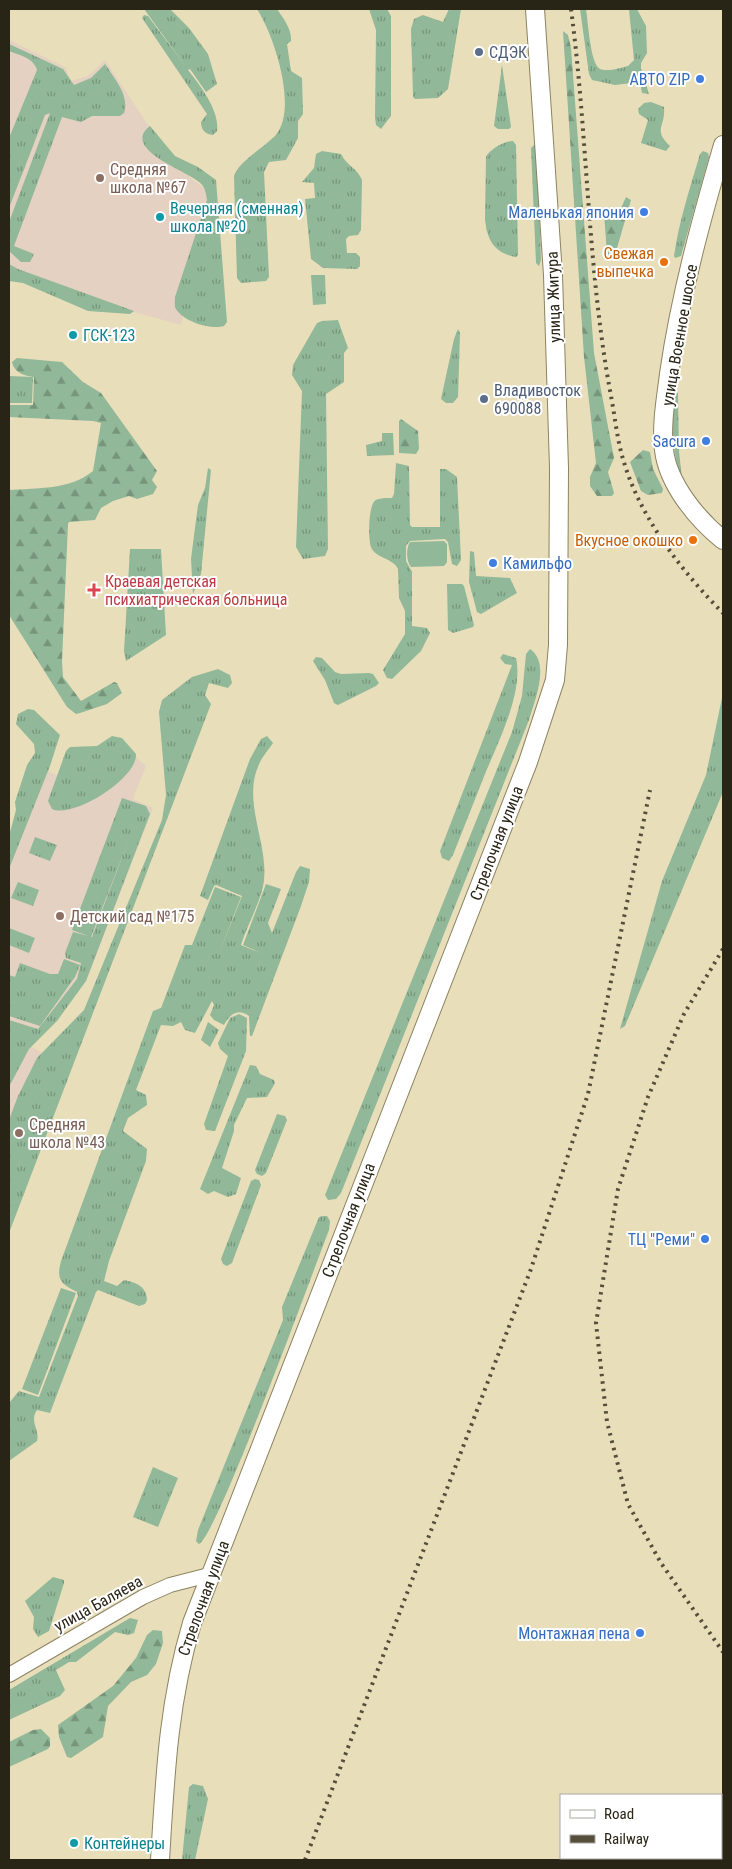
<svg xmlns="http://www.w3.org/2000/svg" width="732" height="1869" font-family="'Roboto Condensed',sans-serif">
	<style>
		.education { fill: #e4d1c1 }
		.grass { fill: url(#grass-tufts) }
		.forest { fill: url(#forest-firs) }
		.pitch { fill: #91b898 }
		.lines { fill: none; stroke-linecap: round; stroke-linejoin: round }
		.minor-casing { stroke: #8c8361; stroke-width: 16 }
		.major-casing { stroke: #8c8361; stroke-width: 20 }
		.minor { stroke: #fff; stroke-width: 14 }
		.major { stroke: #fff; stroke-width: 18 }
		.rail { stroke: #544e3b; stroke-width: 4; stroke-dasharray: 2.5 5; stroke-linecap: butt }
		.service-dot { fill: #5c6f8a; stroke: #fff; stroke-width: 2 }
		.shop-dot { fill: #3f7fe0; stroke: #fff; stroke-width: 2 }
		.education-dot { fill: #8d6e63; stroke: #fff; stroke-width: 2 }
		.culture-dot { fill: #0f9aa8; stroke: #fff; stroke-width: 2 }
		.food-dot { fill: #e8710a; stroke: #fff; stroke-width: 2 }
		.health-dot { fill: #e0444e; stroke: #fff; stroke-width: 2 }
		.labels { text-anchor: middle; stroke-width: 4; stroke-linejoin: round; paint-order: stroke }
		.service-label { font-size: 16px; fill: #4e5e75; stroke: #fff; text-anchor: start }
		.shop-label { font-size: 16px; fill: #366cbe; stroke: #fff; text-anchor: end }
		.education-label { font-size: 16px; fill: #785e54; stroke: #fff; text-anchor: start }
		.culture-label { font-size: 16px; fill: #0d838f; stroke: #fff; text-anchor: start }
		.food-label { font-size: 16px; fill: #c56008; stroke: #fff; text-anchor: end }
		.street-label { font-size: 16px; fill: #282416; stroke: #fff }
		.health-label { font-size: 16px; fill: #be3a42; stroke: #fff; text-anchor: start }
	</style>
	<defs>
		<pattern id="grass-tufts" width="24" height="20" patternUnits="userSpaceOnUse" patternTransform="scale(1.25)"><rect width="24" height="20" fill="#91b898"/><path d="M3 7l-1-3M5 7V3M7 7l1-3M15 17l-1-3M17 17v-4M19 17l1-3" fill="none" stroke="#76957b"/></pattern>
		<pattern id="forest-firs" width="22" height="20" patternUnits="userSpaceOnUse" patternTransform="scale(1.25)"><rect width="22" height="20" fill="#91b898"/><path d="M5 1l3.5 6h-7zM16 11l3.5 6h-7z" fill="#76957b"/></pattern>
	</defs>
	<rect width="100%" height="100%" fill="#e9deba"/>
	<!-- education -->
	<path class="education" d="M9,40L65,67L71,81L88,76L105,60L175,166L208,191V201L181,325L131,311L9,271Z
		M127,750L146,766L133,799L153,808L86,981L30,1046L41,1052L53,1066L9,1188V852L47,771L61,777Z"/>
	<!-- grass -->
	<path class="grass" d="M144,9H170L189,28L208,54L217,84L206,92L190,69L188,70C200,85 220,111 217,131L213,135C205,134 201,130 201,122L207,114L142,18L144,15L148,16L187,68Z
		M257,9H277C283,18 292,29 291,41L287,44L291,71L302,78L303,114L298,121V138L286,160L269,162L264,172L269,277L266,281L241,283L237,278L234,176C238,162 263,148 275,136C299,110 274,35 257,9Z
		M369,9H387L391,16V116L381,129L376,125L375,118L376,30Z
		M449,9H461L448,89L438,98L415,99L413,97L411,29L414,19L423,15L443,22Z
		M580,9H586C588,20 590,64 600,69C607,72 621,68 628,66L634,60L629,9H637L646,26L647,53L641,63V68L649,94L642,93L640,82L615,85L592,80L589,74Z
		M9,44L63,69L74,85L91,78L105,64C114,78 130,96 124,113L120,116H92L81,122L62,117L14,246L34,254L30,262H21L9,251V222L50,113L45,115L9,208V138L37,70C34,58 19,55 9,51Z
		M502,65L511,127L509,129H498L494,126Z
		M651,102L664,107C666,127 652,129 670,146L666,151L641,143L648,120L639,114L638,109L644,103Z
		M150,126L175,156L198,167L216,180L227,322L224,326C211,330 184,322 176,309C174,306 175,301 175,297L207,200C206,193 205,186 199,182C187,171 120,149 150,126Z
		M513,141L516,145L518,255L516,257C494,253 487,240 485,219L486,157C489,150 504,141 513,141Z
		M322,151L341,154C346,165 358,169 362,180L361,230L358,235L349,236L346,239L347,253H356L360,257V266L357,269L323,268L311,259L305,199L315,198L314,183L302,182L314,168L316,154Z
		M703,151L708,153L709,157L681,256L675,258L674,256C679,221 690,188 700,154Z
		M9,264L18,269L134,311L130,314L88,311L23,283L9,281Z
		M311,275H325L326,304L313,305Z
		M338,320L348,348L344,353V382L326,394L328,549L325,556L303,559L296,547L302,391L292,375L293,365L317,323L322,321Z
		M458,329L460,333L458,397L453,403H446L441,399L454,339Z
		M9,376L33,377L32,403H9Z
		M676,391L678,394L679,451L682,479C674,462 667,408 676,391Z
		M382,433H393L394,455L367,456L366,445L382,441Z
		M396,463L409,466L410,525L412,527H440V469H446L457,477L461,560L457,566L452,564L448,542L445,539L410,541L406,546V561L412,572V626L427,628L430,633L421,651L392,679L387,678L383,670L405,634V611L399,598L398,569C393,558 375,558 371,547C368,539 368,504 376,500C380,498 387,498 392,498L394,494Z
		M208,468L211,470L201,574L193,594L191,559L196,520L198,505L205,488Z
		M130,549H161L166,635L126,661L124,651Z
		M470,551L474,552L476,576L510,578L517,593L481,614L477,612L469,582Z
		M447,584H462L464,586L474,625L473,627L453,633L448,630Z
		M530,649C551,663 534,702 529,720L341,1193L336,1199L328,1200L325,1195L512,732L522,696L526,654Z
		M503,654L516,658C524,694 496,746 483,779C473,804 463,830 453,855L449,861L442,858L440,851L512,665L505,664L500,658Z
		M316,657L322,658L335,672L341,674L369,673L373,674L379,683L376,686L338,705L334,703L325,680L313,661Z
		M218,669L230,675L232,683L228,688L209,683L205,695L211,704L9,1233V1120L18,1096L37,1058L84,1010L162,820L166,795L159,712L162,700L192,677Z
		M723,693V792L625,1026L620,1029L662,881L706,775Z
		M28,709L34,710L60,735L50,766L9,869V836L16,810L15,802L27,765L35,753L34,744L16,724L18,714Z
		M112,736L122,738L136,754C138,778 73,819 52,809L48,801L66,751L70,747L97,746Z
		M267,736L273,743C269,749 263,756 260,762C241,800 268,841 264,880C262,900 247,925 241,945L263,954L243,945L266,884L281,889L268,923L272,933L296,872L300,866L310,869L309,882L301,906L252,1036H250L249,1016C238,1008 230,1014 224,1025L214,1020L210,1015L214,1005L212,1001L195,1033L185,1030L181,1022L173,1026L161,1025L136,1090L146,1095L147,1105L128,1118L123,1131L147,1149L146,1161L109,1261L104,1281L117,1286L124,1280C136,1282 147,1287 147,1300L145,1304L139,1306L98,1290L96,1292L50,1413L37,1410C29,1421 40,1430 37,1441L9,1461V1403L19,1391L39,1397L78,1296L77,1292C61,1284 56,1280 61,1261L153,1011L161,1008L185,945H192L215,887L241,897L218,956L242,896L216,885L214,886L208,900L200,896L250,759L261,739Z
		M122,798L146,806L150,814L86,981L57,1021L29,1049L9,1087V1020L38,1029L77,979L81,963L66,958L65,953L73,932L92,937L129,839L91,937L72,930Z
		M35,837L57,845L50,861L29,853Z
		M18,882L39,890L33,906L11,898Z
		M9,928L35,938L29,953L9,945Z
		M64,959L80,965L75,977L40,1026L9,1016V975L15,977L20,963L50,974H58Z
		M239,1014L247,1018L246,1051L215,1131L206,1130L204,1124L228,1056L220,1049L218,1043L230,1018Z
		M208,1022L219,1030L210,1047L201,1040Z
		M250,1065L256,1066L260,1074L274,1080L275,1083L267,1097L247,1098L234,1125V1131L222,1168L241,1178L236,1194L228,1197L214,1191L208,1194L200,1189Z
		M277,1114L285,1116L287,1120L266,1173L262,1176L257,1174L255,1170Z
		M255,1179L259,1180L261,1185L232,1263L227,1266L223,1264L221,1259L251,1181Z
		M323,1216H327L330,1221L329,1230C315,1266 216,1538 199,1544L196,1541L198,1530L283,1320L282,1307L319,1217Z
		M61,1288L76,1293L38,1395L22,1389Z
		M153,1467L178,1478L158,1527L133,1517Z
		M53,1577L64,1580V1583L49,1631L38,1637L33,1629L34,1617L25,1601Z
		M130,1618L138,1620L134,1633L128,1635L115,1632L76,1662H69L56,1670L65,1690L60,1696L9,1720V1690Z
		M193,1784L203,1786L208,1799L195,1860H182L189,1787Z"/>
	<!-- forest -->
	<path class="forest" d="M563,31L568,35L571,48L594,353L614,458L608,472L614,493L612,496H597L590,486V477L596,463L584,357Z
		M535,144L537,147L541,260L539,266L536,263L531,148Z
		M626,197L631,200L615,255L610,258L607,254L604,213L612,212L614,207L621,208Z
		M17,358L62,362L83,382L101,393L157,471L152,480L157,487L153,494L137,499L129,496L113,501L101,508L95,520L69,522L68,524L62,661L63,677L81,701L114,682L117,683L122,693L107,704L80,713L76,714L67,707L9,615V490C37,488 70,490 93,471L101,423L93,421L9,417V405H33L34,377C25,376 14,373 12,362Z
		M401,419L418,431L419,449L416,454L399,453V421Z
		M643,450L650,452L653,469L663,489L662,493L648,495L641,491L630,462Z
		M153,1630L162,1631L163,1643L156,1664L147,1675L131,1682L108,1706L103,1737L71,1758L67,1757L59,1737L58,1725L113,1686L136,1658L147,1635Z
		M41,1729L50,1738V1746L48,1749L9,1767V1742L33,1730Z"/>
	<!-- pitch -->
	<path class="pitch" d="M444,541L447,544V562L444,566L411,567C406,561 406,548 410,542Z"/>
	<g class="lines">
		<!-- minor casing -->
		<g class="minor-casing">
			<path id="minor" d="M9,1675L143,1597L170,1585L209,1575"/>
		</g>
		<!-- major casing -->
		<g class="major-casing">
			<path id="major" d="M723,145C701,220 680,297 669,374C666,399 661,424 664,450C668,484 697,519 723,540
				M160,1860C165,1778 168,1703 192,1623L528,762L555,680L558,645L559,468L553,275L535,9"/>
		</g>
		<!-- minor -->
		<use href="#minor" class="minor"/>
		<!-- major -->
		<use href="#major" class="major"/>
		<!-- rail -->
		<path class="rail" d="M571,9C588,137 587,268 611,396C615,417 617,439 623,459C639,516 682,572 723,613
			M723,949L684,1014L648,1097L618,1189L596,1323L607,1422L628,1504L661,1563L723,1652
			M305,1860L531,1269L588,1094L650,790"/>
	</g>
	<!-- markers -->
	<g class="service-dot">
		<circle cx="479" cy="52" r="5"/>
		<circle cx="484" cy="399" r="5"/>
	</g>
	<g class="shop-dot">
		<circle cx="700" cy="79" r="5"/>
		<circle cx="644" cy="212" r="5"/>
		<circle cx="706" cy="441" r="5"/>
		<circle cx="493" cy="563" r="5"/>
		<circle cx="705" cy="1239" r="5"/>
		<circle cx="640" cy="1633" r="5"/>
	</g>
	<g class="education-dot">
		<circle cx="100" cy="178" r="5"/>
		<circle cx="60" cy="916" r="5"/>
		<circle cx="19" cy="1133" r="5"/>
	</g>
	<g class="culture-dot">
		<circle cx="160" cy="217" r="5"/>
		<circle cx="73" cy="335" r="5"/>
		<circle cx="74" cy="1843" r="5"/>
	</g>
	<g class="food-dot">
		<circle cx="664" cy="262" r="5"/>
		<circle cx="693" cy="540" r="5"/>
	</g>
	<path class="health-dot" d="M91.5 582.5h5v5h5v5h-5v5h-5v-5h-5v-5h5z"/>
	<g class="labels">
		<!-- service labels -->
		<g class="service-label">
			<text x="489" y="58">СДЭК</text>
			<text x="494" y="396">Владивосток<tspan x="494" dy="18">690088</tspan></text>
		</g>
		<!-- shop labels -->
		<g class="shop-label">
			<text x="690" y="85">АВТО ZIP</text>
			<text x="634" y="218">Маленькая япония</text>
			<text x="696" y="447">Sacura</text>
			<text x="503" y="569" text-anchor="start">Камильфо</text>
			<text x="695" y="1245">ТЦ "Реми"</text>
			<text x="630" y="1639">Монтажная пена</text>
		</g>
		<!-- education labels -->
		<g class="education-label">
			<text x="110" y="175">Средняя<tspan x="110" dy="18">школа №67</tspan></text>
			<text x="70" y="922">Детский сад №175</text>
			<text x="29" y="1130">Средняя<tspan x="29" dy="18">школа №43</tspan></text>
		</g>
		<!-- culture labels -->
		<g class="culture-label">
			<text x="170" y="214">Вечерняя (сменная)<tspan x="170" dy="18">школа №20</tspan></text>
			<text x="83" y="341">ГСК-123</text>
			<text x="84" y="1849">Контейнеры</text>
		</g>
		<!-- food labels -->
		<g class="food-label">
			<text x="654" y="259">Свежая<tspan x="654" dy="18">выпечка</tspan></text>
			<text x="683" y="546">Вкусное окошко</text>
		</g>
		<!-- street labels -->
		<g class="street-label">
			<text transform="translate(553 297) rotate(-92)" y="6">улица Жигура</text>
			<text transform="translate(679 335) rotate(-80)" y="6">улица Военное шоссе</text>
			<text transform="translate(496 843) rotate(-69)" y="6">Стрелочная улица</text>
			<text transform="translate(348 1220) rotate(-69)" y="6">Стрелочная улица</text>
			<text transform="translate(203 1598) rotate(-70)" y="6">Стрелочная улица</text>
			<text transform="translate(98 1603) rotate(-29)" y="6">улица Баляева</text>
		</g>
		<!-- health labels -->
		<g class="health-label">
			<text x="105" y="587">Краевая детская<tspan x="105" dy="18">психиатрическая больница</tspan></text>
		</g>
	</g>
	<!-- border -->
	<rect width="732" height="1869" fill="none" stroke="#282416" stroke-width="20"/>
	<!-- legend -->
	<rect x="560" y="1794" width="162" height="65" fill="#ffffff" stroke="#a9a7a2"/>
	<rect x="570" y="1810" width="25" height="8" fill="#ffffff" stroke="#a9a7a2"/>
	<text x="604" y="1819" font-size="15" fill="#282416">Road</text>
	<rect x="570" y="1835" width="25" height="8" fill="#544e3b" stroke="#a9a7a2"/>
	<text x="604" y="1844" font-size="15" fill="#282416">Railway</text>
</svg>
